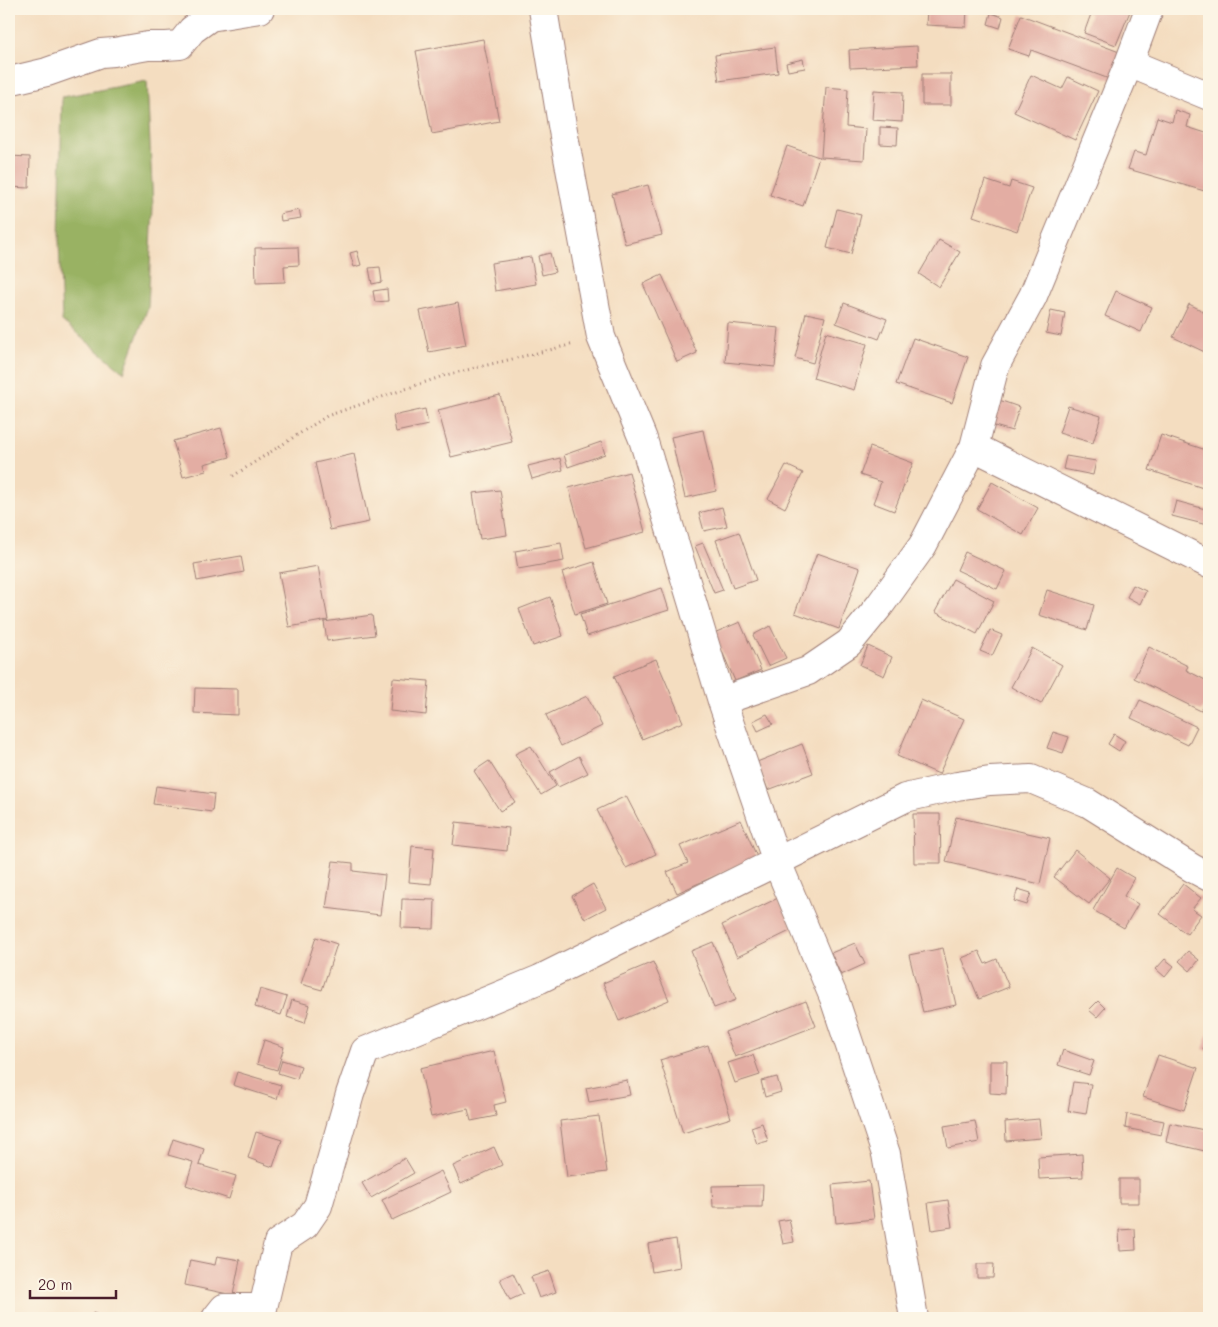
<svg xmlns="http://www.w3.org/2000/svg" width="1218" height="1327" font-family="Mali,sans-serif">
	<style>
		.forest { fill: #99b264; stroke: #726848 }
		.building { fill: #e3ada3 }
		.lines { fill: none; stroke-linecap: round; stroke-linejoin: round }
		.minor-casing { stroke: #9f7e76; stroke-width: 30 }
		.path { stroke: #9f7e76; stroke-width: 3; stroke-dasharray: 1 4; stroke-linecap: butt }
		.minor { stroke: #fff; stroke-width: 28 }
	</style>
	<rect width="100%" height="100%" fill="#fcf5e5"/>
	<filter id="ink" filterUnits="userSpaceOnUse"><feTurbulence type="fractalNoise" baseFrequency=".02" numOctaves="2"/><feDisplacementMap in="SourceGraphic" scale="10" xChannelSelector="R" yChannelSelector="G"/><feConvolveMatrix kernelMatrix="1 2 1 2 8 2 1 2 1" color-interpolation-filters="sRGB"/></filter>
	<filter id="wash" filterUnits="userSpaceOnUse"><feTurbulence type="fractalNoise" baseFrequency=".0096" numOctaves="4" result="noise"/><feDisplacementMap in="SourceGraphic" scale="20" xChannelSelector="R" yChannelSelector="G"/><feGaussianBlur stdDeviation="1.12" result="paint"/><feColorMatrix in="noise" values="0 0 0 0 0 0 0 0 0 0 0 0 0 0 0 0 0 1.4 0 .05"/><feComposite in="paint" operator="in"/></filter>
	<g filter="url(#wash)">
		<rect width="100%" height="100%" fill="#f4ddc0"/>
		<!-- forest -->
		<path class="forest" d="M147,81L153,207L148,307L124,372L62,321L59,241L62,97Z"/>
		<g id="blocks">
			<!-- building -->
			<path class="building" d="M927,9H967L966,27L926,25Z
				M1079,9H1131L1116,45L1084,33L1091,14Z
				M991,13L1003,17L1000,28L988,24Z
				M1021,15L1122,53L1112,80L1031,50L1029,56L1008,49Z
				M483,39L499,121L432,134L416,51Z
				M917,46L918,65L850,68L849,50Z
				M775,47L778,73L719,81L715,55Z
				M803,59L805,68L788,71L786,63Z
				M922,74H951V105H922Z
				M1031,75L1062,89L1068,77L1098,91L1075,140L1014,112Z
				M826,87L848,89L846,127L866,129L864,160L821,157Z
				M874,90L903,92L902,122L872,120Z
				M1175,110L1190,115L1187,127L1209,134L1208,192L1128,169L1134,152L1146,155L1157,117L1172,122Z
				M880,127L898,128L897,145L880,144Z
				M787,146L819,157L803,206L770,195Z
				M9,156L30,157L29,188L9,187Z
				M985,180L1009,188L1011,181L1032,188L1017,231L973,216Z
				M648,185L662,235L625,244L612,194Z
				M837,209L861,215L851,254L827,248Z
				M299,210L301,218L281,221L280,214Z
				M939,240L960,252L939,287L919,274Z
				M298,247L299,265L284,266L285,282L256,283L255,248Z
				M357,251L361,265L354,267L350,253Z
				M550,253L555,272L542,275L538,256Z
				M531,257L536,284L495,291L491,263Z
				M380,267L382,282L372,284L369,268Z
				M662,275L697,353L677,362L643,284Z
				M387,289L388,301L375,302L373,291Z
				M1116,291L1152,307L1141,332L1105,316Z
				M458,303L466,345L429,352L420,311Z
				M844,303L887,319L879,339L836,323Z
				M1189,304L1209,314V354L1173,337Z
				M1051,310L1065,313L1061,336L1046,333Z
				M806,313L825,317L813,363L795,358Z
				M728,323L779,328L775,367L725,362Z
				M826,332L867,344L854,390L813,378Z
				M913,338L968,357L952,403L896,384Z
				M500,395L512,442L451,457L438,410Z
				M999,400L1019,407L1012,431L991,425Z
				M1068,406L1101,416L1093,443L1059,433Z
				M425,409L428,425L396,432L393,416Z
				M221,428L230,457L204,464L206,471L183,477L173,441Z
				M703,430L716,491L685,498L671,437Z
				M1161,435L1209,451V490L1149,470Z
				M601,442L605,454L568,467L564,455Z
				M870,447L913,463L894,511L873,503L881,482L860,475Z
				M354,454L369,522L330,530L315,463Z
				M1066,456L1096,461L1093,475L1063,469Z
				M560,458L563,470L532,479L528,466Z
				M786,465L803,473L785,508L768,499Z
				M629,472L645,532L586,548L569,488Z
				M992,482L1038,508L1023,535L977,509Z
				M500,490L507,535L480,539L473,493Z
				M1176,501L1209,510V516L1207,525L1172,516Z
				M722,507L727,526L704,531L699,513Z
				M739,532L756,580L733,588L716,540Z
				M561,543L564,561L518,569L515,551Z
				M703,543L723,590L714,593L695,546Z
				M965,552L1006,571L997,589L957,570Z
				M817,553L860,568L839,629L795,613Z
				M241,556L244,572L197,581L194,564Z
				M594,562L607,604L575,614L562,572Z
				M318,566L328,620L289,627L279,573Z
				M953,579L994,601L977,634L935,612Z
				M1133,585L1146,591L1140,604L1127,597Z
				M662,588L669,610L587,636L580,614Z
				M1047,590L1094,605L1087,630L1039,615Z
				M550,597L563,636L533,646L519,609Z
				M372,615L375,635L327,641L324,622Z
				M740,622L761,670L735,681L714,633Z
				M770,626L786,658L768,666L753,635Z
				M990,630L1002,635L992,656L980,651Z
				M868,646L892,657L884,676L860,665Z
				M1149,647L1188,666L1186,670L1209,682V693L1201,711L1134,678Z
				M1032,648L1062,665L1041,704L1011,687Z
				M656,659L683,722L642,739L614,676Z
				M393,678L429,681L426,715L390,711Z
				M195,688L238,689V715L194,713Z
				M587,696L602,726L561,746L546,715Z
				M921,700L964,719L939,774L897,756Z
				M1140,700L1197,727L1188,745L1131,718Z
				M767,714L773,724L758,731L753,721Z
				M1053,732L1069,737L1063,753L1047,748Z
				M1114,734L1125,741L1119,751L1108,744Z
				M802,744L813,773L768,790L757,762Z
				M531,746L556,786L541,795L515,754Z
				M579,756L588,773L558,787L550,772Z
				M489,761L515,802L500,811L474,771Z
				M156,786L214,794L212,812L153,804Z
				M626,796L656,854L626,868L597,810Z
				M913,814H940L941,863H914Z
				M956,817L1050,838L1040,884L946,862Z
				M741,820L757,857L677,893L667,872L688,863L680,846Z
				M456,822L509,828L507,851L453,845Z
				M412,846L434,848L431,884L409,882Z
				M1075,850L1110,878L1089,904L1054,877Z
				M333,861L353,863V871L385,875L380,915L326,908Z
				M1117,868L1134,878L1124,896L1138,904L1124,928L1093,910Z
				M593,884L606,908L585,919L572,896Z
				M1183,884L1201,898L1192,909L1201,915L1187,934L1160,914Z
				M1018,889L1031,893L1027,905L1014,901Z
				M778,898L794,929L737,957L722,925Z
				M402,899L435,900L434,929L401,928Z
				M316,937L337,944L322,990L301,984Z
				M713,942L736,1000L714,1008L691,951Z
				M855,943L865,964L841,975L831,953Z
				M943,948L956,1005L923,1012L909,955Z
				M979,951L985,964L997,959L1009,987L979,999L962,958Z
				M1188,951L1199,960L1190,971L1179,961Z
				M1165,959L1174,966L1165,977L1156,969Z
				M653,962L669,1000L619,1021L603,983Z
				M260,989L287,997L281,1015L255,1007Z
				M292,1000L310,1005L305,1023L287,1017Z
				M806,1001L816,1026L735,1057L725,1032Z
				M1098,1001L1105,1008L1097,1017L1089,1010Z
				M1209,1032V1052L1203,1049Z
				M264,1040L284,1047L277,1070L257,1064Z
				M708,1045L731,1118L683,1133L660,1060Z
				M1063,1050L1094,1061L1089,1075L1058,1065Z
				M494,1051L506,1102L494,1105L496,1116L471,1121L468,1109L431,1117L420,1068Z
				M753,1055L760,1075L735,1083L728,1063Z
				M1158,1055L1198,1068L1184,1110L1143,1097Z
				M282,1060L301,1066L297,1079L278,1073Z
				M990,1061H1007L1006,1094L990,1093Z
				M237,1072L281,1085L277,1099L233,1085Z
				M777,1077L781,1092L765,1097L761,1081Z
				M627,1080L630,1095L589,1102L586,1088Z
				M1073,1082L1091,1084L1086,1114L1068,1111Z
				M1127,1114L1164,1121L1161,1135L1125,1128Z
				M599,1116L607,1172L567,1177L560,1121Z
				M1039,1119L1041,1138L1006,1141L1005,1122Z
				M975,1121L979,1142L948,1148L944,1126Z
				M762,1123L768,1141L757,1144L751,1127Z
				M1170,1123L1209,1131V1152L1166,1142Z
				M256,1132L282,1140L273,1167L248,1158Z
				M173,1139L204,1149L199,1165L236,1176L229,1199L186,1185L193,1162L168,1155Z
				M494,1147L502,1165L461,1184L453,1166Z
				M1082,1154L1083,1177L1039,1179L1038,1157Z
				M405,1158L414,1173L371,1198L362,1183Z
				M441,1171L451,1192L392,1220L382,1200Z
				M1119,1179H1139V1203H1119Z
				M869,1181L874,1219L836,1223L832,1185Z
				M763,1185L762,1207H713L712,1186Z
				M948,1200L952,1227L932,1230L928,1203Z
				M789,1219L794,1242L783,1244L778,1221Z
				M1135,1229L1136,1250L1120,1251L1119,1230Z
				M676,1239L680,1267L652,1272L648,1244Z
				M217,1256L240,1260L233,1295L185,1285L190,1260L215,1265Z
				M977,1264H994L993,1278H977Z
				M549,1271L556,1292L539,1298L531,1277Z
				M513,1273L523,1294L510,1300L500,1279Z
				M93,1313L106,1318H91Z
				M1021,1316L1035,1317V1318H1021Z"/>
		</g>
	</g>
	<g filter="url(#ink)">
		<use href="#blocks" fill-opacity="0" stroke="#9f7e76" stroke-width="1"/>
		<g class="lines">
			<!-- minor casing -->
			<g class="minor-casing">
				<path id="minor" d="M543,9L562,125L601,337L643,439L722,701L777,862L834,998L886,1154L914,1318
					M1129,63L1209,96
					M9,81L47,72L101,53L114,52L148,46H166L180,45L192,30L210,17L260,9
					M974,447L1209,564
					M722,701L808,671L849,643L880,605L923,545L974,447L995,366L1033,296L1129,63L1149,9
					M216,1318L224,1308H263L278,1243L305,1225L318,1206L350,1094L365,1051L540,979L905,798L957,786L990,781L1031,779L1088,803L1192,868L1209,877"/>
			</g>
			<!-- path -->
			<path class="path" d="M233,476L327,416L446,375L574,344"/>
			<!-- minor -->
			<use href="#minor" class="minor"/>
		</g>
	</g>
	<!-- margin -->
	<rect width="1218" height="1327" fill="none" stroke="#fcf5e5" stroke-width="30"/>
	<!-- scale -->
	<path d="M30 1290v8h86v-8" fill="none" stroke="#4a1f2b" stroke-width="2.5"/>
	<text x="38" y="1290" font-size="15" fill="#4a1f2b" stroke="#fcf5e5" stroke-width="4" paint-order="stroke">20 m</text>
</svg>
